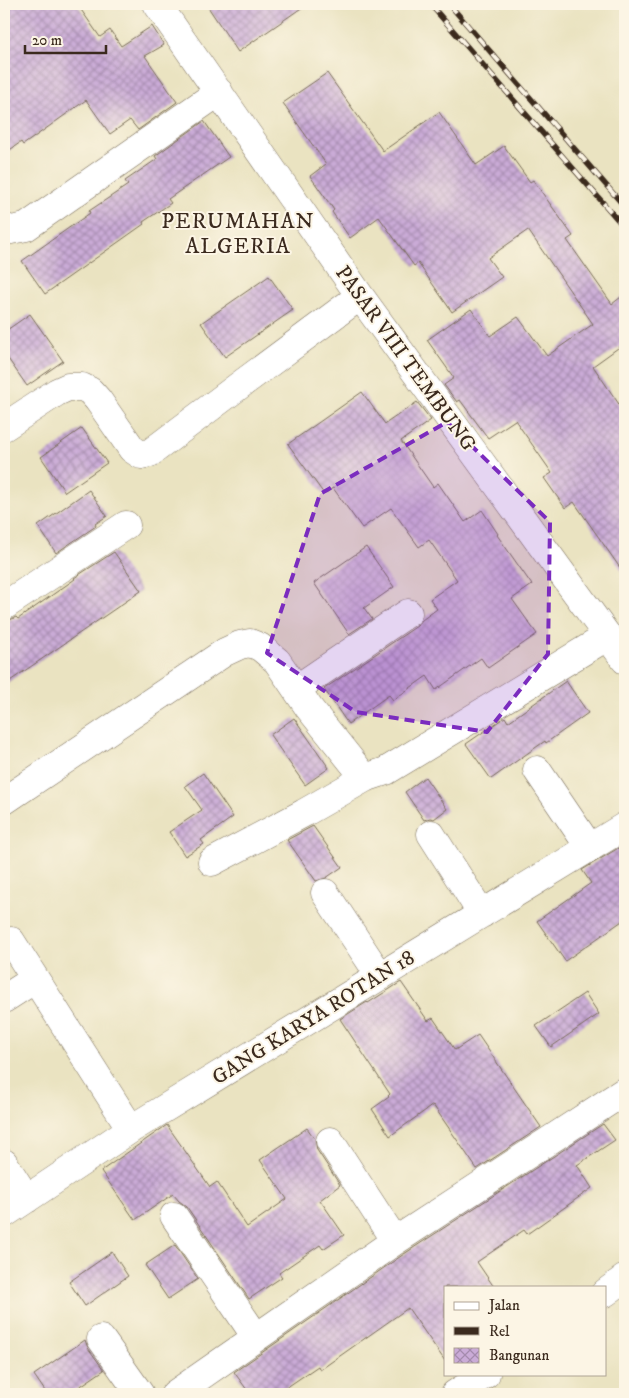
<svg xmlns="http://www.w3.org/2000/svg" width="629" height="1398" font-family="'IM FELL DW Pica',serif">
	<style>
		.building { fill: url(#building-cross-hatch) }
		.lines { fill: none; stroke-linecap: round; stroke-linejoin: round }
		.street-casing { stroke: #786b57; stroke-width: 29 }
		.street { stroke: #fff; stroke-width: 28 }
		.rail-casing { stroke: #3b2a1e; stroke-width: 5.5 }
		.rail { stroke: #fcf5e5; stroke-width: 4; stroke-dasharray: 11; stroke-linecap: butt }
		.marked { fill: #7b2cbf; fill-opacity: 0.2; stroke: #7b2cbf; stroke-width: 4; stroke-dasharray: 10 6; stroke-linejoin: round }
		.labels { text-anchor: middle; stroke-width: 4; stroke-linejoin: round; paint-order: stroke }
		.street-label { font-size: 21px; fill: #3b2a1e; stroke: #fcf5e5 }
		.neighbourhood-label { font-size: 22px; letter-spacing: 1px; fill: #3b2a1e; stroke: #fcf5e5 }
	</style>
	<defs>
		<pattern id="building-cross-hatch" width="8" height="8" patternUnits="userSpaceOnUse" patternTransform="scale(1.25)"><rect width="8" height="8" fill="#caabd7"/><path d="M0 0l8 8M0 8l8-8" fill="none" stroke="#a58bae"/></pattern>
	</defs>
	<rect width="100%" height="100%" fill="#fcf5e5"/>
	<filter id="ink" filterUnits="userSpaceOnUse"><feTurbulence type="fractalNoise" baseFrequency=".02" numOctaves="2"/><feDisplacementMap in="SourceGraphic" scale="10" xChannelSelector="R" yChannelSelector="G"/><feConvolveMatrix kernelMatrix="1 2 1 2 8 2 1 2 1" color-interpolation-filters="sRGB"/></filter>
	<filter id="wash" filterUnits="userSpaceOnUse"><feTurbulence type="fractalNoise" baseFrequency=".0096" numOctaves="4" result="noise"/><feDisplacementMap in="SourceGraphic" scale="20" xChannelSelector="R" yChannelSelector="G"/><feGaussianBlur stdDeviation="1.12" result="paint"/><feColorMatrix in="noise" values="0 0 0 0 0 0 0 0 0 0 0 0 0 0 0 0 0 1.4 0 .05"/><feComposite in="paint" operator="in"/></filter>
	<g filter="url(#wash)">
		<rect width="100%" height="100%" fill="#eae3c1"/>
		<g id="blocks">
			<!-- building -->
			<path class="building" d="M4,4H77L100,37L110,30L121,46L152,26L164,45L145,56L177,102L138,130L130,120L110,134L86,100L23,145L21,142L4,154Z
				M206,4H307L238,52Z
				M327,73L383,151L439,112L476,165L504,146L530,182L533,180L573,236L567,240L612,304L625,294V343L593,366L625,413V575L574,502L565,508L544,478L552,473L515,420L488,438L460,400L457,402L444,385L454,378L427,340L471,309L490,336L518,317L547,356L593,324L528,230L488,258L502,277L452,312L418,263L414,266L379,217L350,238L332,212L334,210L310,176L326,164L283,103Z
				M204,121L229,157L168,199L171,203L143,222L144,224L45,294L22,261L90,213L89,211L128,185L125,181L157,159L155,156Z
				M269,276L293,310L225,357L201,323Z
				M30,314L63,361L27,386L4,353V332Z
				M362,392L385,424L417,402L431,420L401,441L433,487L438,483L465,522L482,510L498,534L497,535L532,585L512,599L537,634L488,668L481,658L436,690L427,676L393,700L389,695L348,724L324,689L417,626L422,620L437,609L430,599L457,580L429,540L419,547L391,508L362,528L333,488L324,494L288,444Z
				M82,428L107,463L65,492L41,457Z
				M89,490L107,516L95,524L96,526L56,553L38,526Z
				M366,547L394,587L364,608L372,619L349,634L314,583Z
				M114,552L141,591L4,685V621L12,619L16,617L18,619L75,579L74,578Z
				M566,681L588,713L546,743L545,741L491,779L466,744L505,717L508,722Z
				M294,718L329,768L305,785L270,735Z
				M203,773L233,817L201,840L204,844L185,856L169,832L202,810L185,786Z
				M425,777L447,809L434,819L430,818L424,820L405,792Z
				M313,826L342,867L326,878L316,881L287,840Z
				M625,844V919L565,961L537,921L591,883L582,870Z
				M401,982L428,1021L433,1018L455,1050L478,1035L541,1127L477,1169L433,1105L390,1136L372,1109L389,1097L388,1096L390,1094L340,1019L367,1002L368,1003Z
				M585,993L599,1014L551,1047L536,1026Z
				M603,1124L615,1140L577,1165L592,1188L527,1234L524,1230L477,1262L494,1287H445V1361L408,1308L320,1370L318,1366L277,1394H250L234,1372L404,1254Z
				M167,1125L210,1187L217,1182L247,1227L287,1199L260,1160L307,1128L315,1139L317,1150L340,1185L320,1200L344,1235L323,1249L320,1245L279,1273L282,1277L249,1299L187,1207L179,1201L173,1194L135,1220L101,1171Z
				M175,1245L198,1279L168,1299L145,1265Z
				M112,1252L128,1276L85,1306L69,1282Z
				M85,1340L88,1348L104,1370L69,1394H47L34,1375Z"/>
		</g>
	</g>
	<g filter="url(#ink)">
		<use href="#blocks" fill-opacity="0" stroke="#786b57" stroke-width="1"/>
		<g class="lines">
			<!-- street casing -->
			<g class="street-casing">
				<path id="street" d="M157,4L360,296L625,660
					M4,227L11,230L26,227L219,92
					M4,427L57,392L68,387H82L90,391L98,400L132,449L141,455L150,453L240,385L360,296
					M4,606L126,525
					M296,689L408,613
					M537,770L590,848
					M4,801L225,652L240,645L250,643L260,647L277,661L309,708L365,778
					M431,834L482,914
					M212,862L304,813L365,778L386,771L608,636
					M325,893L380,976
					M11,941L131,1129
					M4,999L35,979
					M330,1141L395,1241
					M4,1163L27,1199
					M4,1214L131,1129L625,826
					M174,1216L256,1337
					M605,1293L625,1278
					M101,1339L140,1394
					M175,1394L395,1241L625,1091
					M455,1394L486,1374"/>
			</g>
			<!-- street -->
			<use href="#street" class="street"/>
			<!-- rail casing -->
			<g class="rail-casing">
				<path id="rail" d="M430,4L625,228
					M449,4L625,207"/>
			</g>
			<!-- rail -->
			<use href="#rail" class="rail"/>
		</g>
	</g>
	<!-- marked area -->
	<path class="marked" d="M447,422L550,522L548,654L487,732L356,712L267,653L320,494Z"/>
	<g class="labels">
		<!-- street labels -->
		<g class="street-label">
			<text transform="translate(406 358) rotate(54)" y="7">PASAR VIII TEMBUNG</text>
			<text transform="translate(313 1017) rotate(-32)" y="7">GANG KARYA ROTAN 18</text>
		</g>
		<!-- neighbourhood labels -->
		<g class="neighbourhood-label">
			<text x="238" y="228">PERUMAHAN<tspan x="238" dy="25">ALGERIA</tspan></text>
		</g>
	</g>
	<!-- margin -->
	<rect width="629" height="1398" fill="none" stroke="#fcf5e5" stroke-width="20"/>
	<!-- legend -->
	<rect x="444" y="1286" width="162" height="90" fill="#fcf5e5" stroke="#afa495"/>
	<rect x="454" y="1302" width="25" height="8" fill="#ffffff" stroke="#afa495"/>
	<text x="489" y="1310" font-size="15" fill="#3b2a1e">Jalan</text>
	<rect x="454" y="1327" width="25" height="8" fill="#3b2a1e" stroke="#afa495"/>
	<text x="489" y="1336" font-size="15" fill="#3b2a1e">Rel</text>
	<rect x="454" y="1348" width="25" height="15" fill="url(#building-cross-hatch)" stroke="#afa495"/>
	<text x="489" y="1360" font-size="15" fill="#3b2a1e">Bangunan</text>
	<!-- scale -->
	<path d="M25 45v8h81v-8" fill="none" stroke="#3b2a1e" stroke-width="2.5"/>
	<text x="32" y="45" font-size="15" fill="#3b2a1e" stroke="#fcf5e5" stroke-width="4" paint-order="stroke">20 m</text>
</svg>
